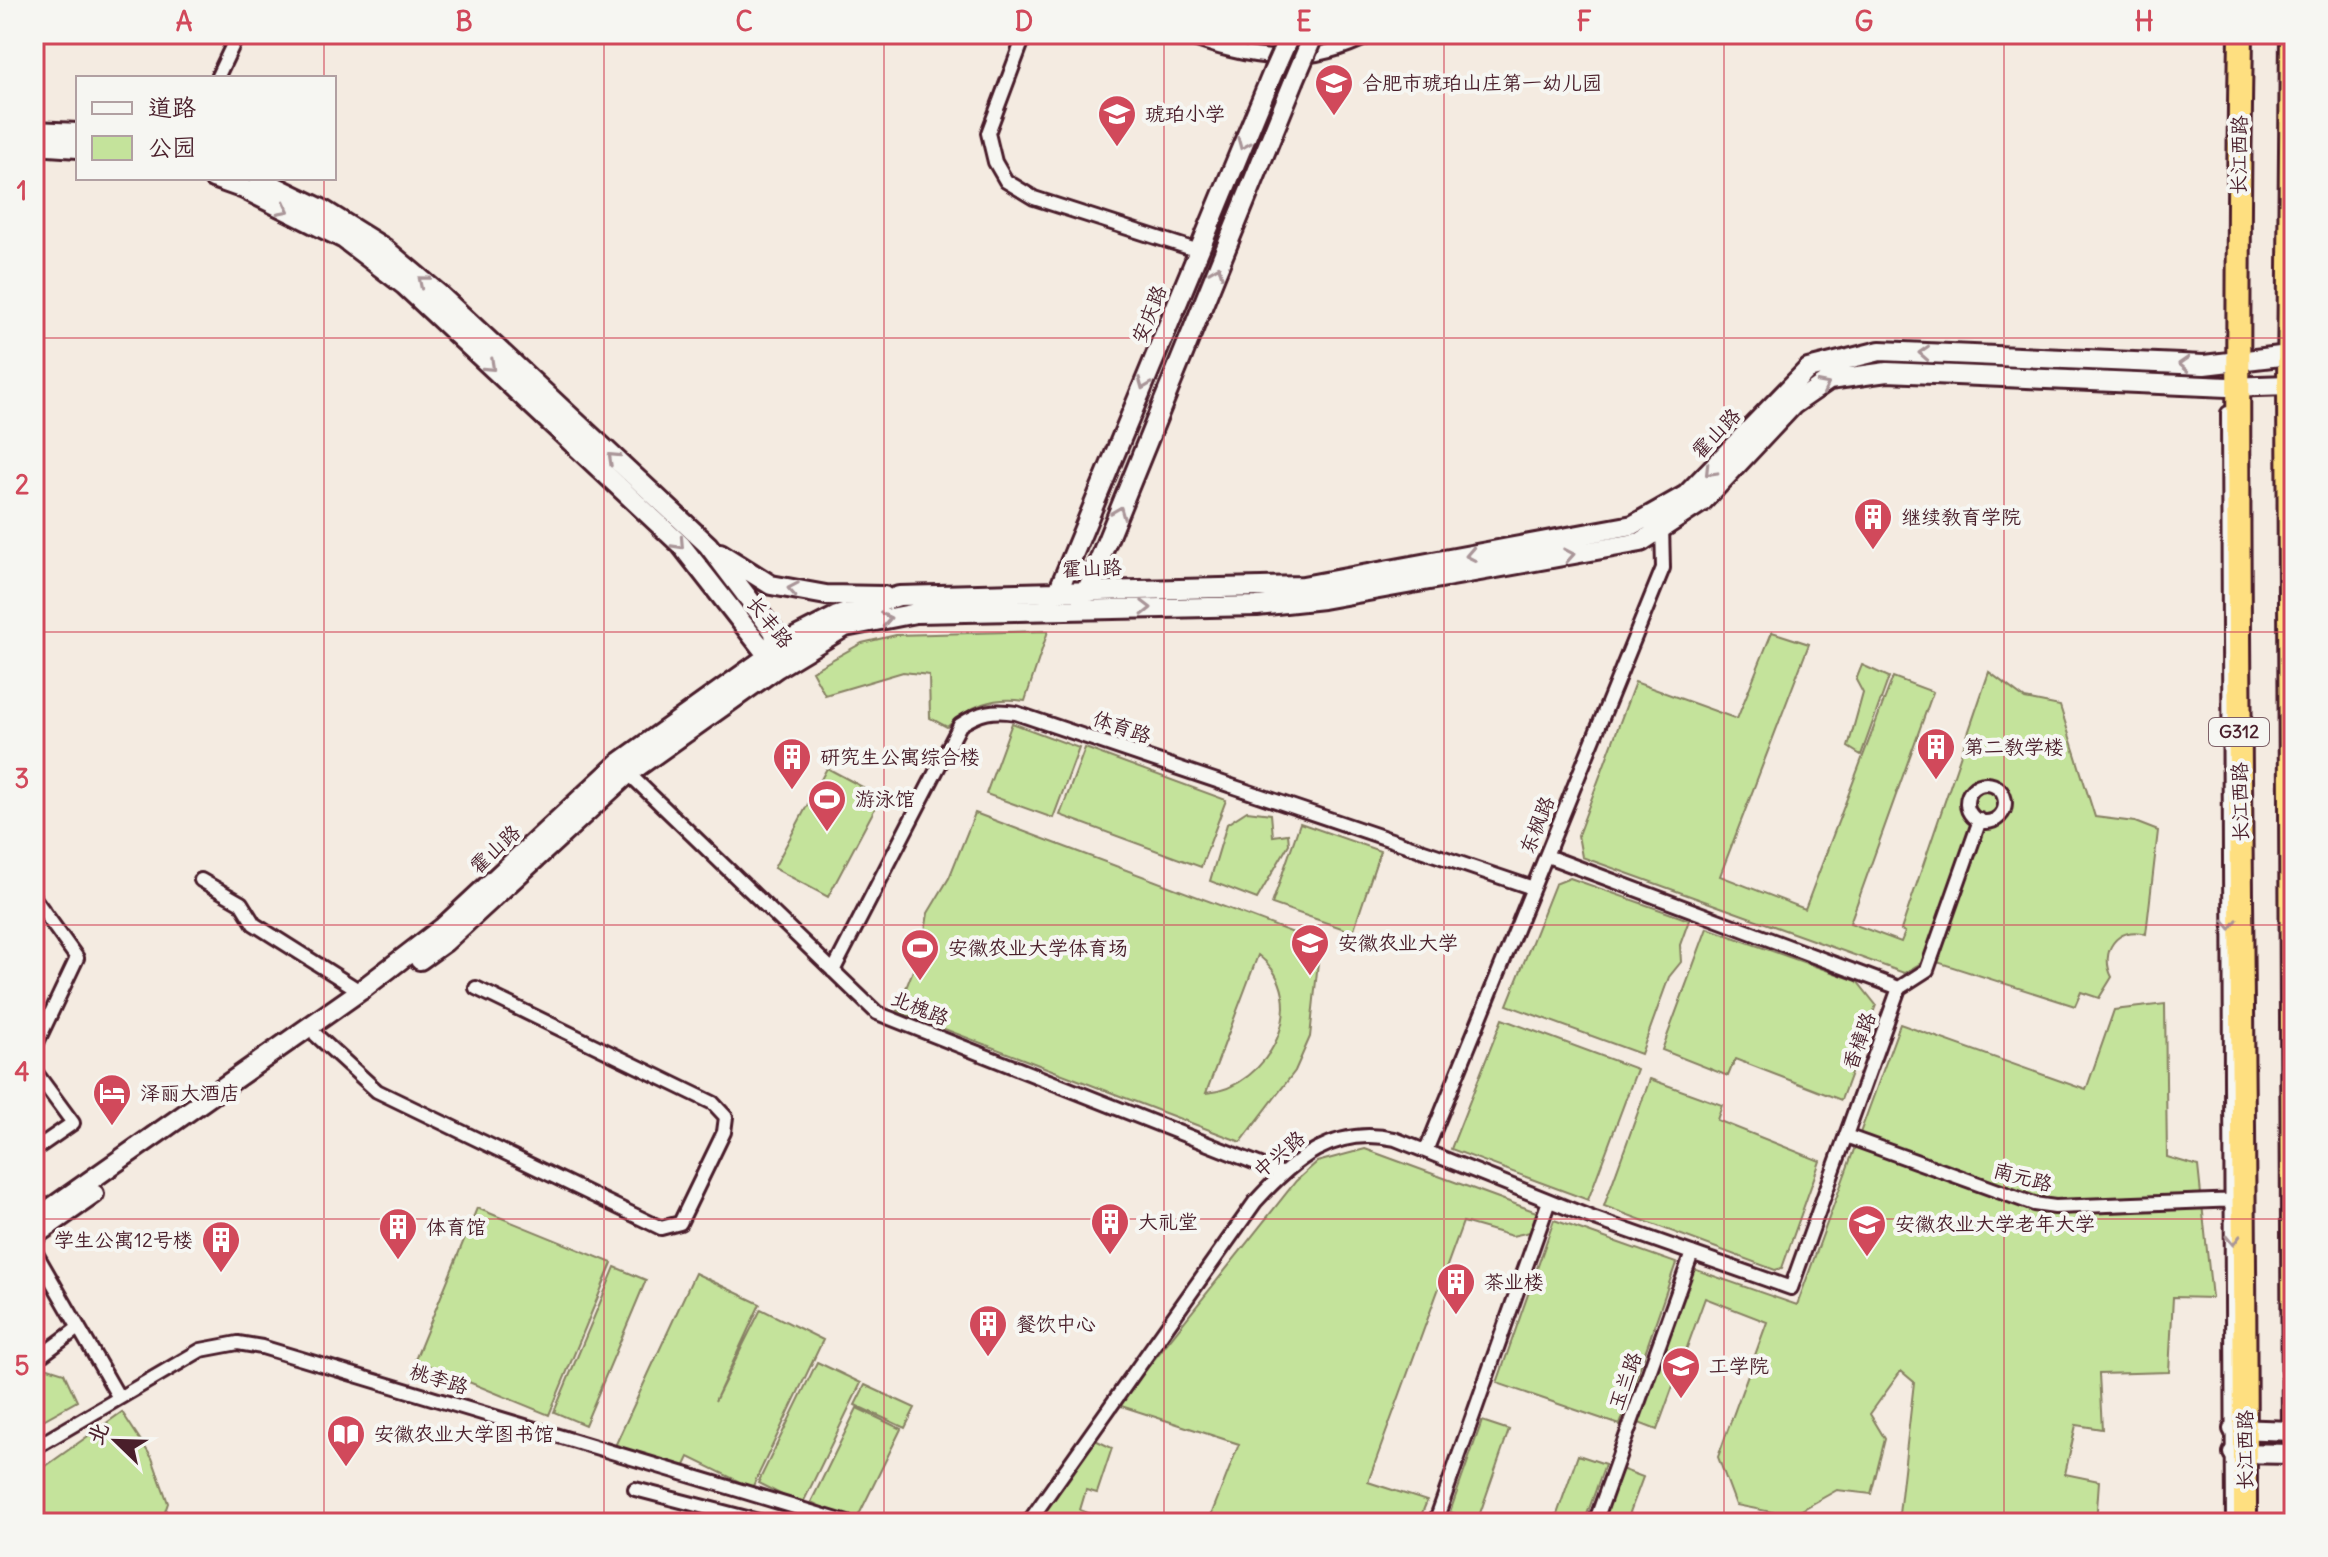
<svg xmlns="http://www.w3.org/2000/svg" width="2328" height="1557" font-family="Delius,'LXGW WenKai TC',sans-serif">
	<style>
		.green { fill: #c4e39b; stroke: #878163; stroke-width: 2; fill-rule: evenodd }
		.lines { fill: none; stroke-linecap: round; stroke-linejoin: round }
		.street-casing { stroke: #4a1f2b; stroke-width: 18 }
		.secondary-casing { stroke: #4a1f2b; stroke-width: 24 }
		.highway-casing { stroke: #4a1f2b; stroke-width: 28 }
		.street { stroke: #f6f6f2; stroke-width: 12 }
		.secondary { stroke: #f6f6f2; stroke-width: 18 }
		.highway { stroke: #fedf80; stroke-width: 22 }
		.secondary-bridge-casing { stroke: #4a1f2b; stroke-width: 24; stroke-linecap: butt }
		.secondary-bridge { stroke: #f6f6f2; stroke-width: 18 }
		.oneway { stroke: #a99598 }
		.grid { fill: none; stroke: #d1495b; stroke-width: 2; stroke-opacity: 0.55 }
		.labels { text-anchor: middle; stroke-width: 8; stroke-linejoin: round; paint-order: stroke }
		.shield { fill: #f6f6f2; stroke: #7e6067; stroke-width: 2 }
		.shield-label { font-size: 18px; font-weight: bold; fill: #4a1f2b }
		.poi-label { font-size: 20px; fill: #4a1f2b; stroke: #f6f6f2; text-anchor: start }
		.street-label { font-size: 20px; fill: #4a1f2b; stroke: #f6f6f2 }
		.neatline { fill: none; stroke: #d1495b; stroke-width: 3 }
		.grid-label { font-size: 26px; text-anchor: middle; font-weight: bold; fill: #d1495b }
	</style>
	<rect width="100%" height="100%" fill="#f4ebe1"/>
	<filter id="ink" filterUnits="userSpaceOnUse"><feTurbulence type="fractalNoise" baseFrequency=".0125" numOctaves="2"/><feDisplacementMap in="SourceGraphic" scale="16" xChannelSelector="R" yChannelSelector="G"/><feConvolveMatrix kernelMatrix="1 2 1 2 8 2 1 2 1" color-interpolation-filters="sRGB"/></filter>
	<g filter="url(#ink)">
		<!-- green -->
		<path class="green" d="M1048,631L1025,701C992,696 971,705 947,727L930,718L929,675L903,672L825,695L812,671L862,643L896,635Z
			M1772,632L1809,644L1720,876L1805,909L1893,677L1933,692L1850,923L1901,942L1905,932L1901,930L1989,672L2025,699L2060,706L2095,817L2135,822L2158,831L2146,934C2117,925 2099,952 2112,977L2099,998L2081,992L2075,1006L1928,959L1904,973L1582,857L1578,835L1635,682L1737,719Z
			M1862,665L1889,677L1861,755L1848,747L1863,693L1856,680Z
			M1012,723L1079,748L1053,818L986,794Z
			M1085,748L1226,800L1201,867L1060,815Z
			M827,768L881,797L828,897L774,868Z
			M1247,811L1271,814L1273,836L1288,834L1289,844L1257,899L1210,881L1227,824Z
			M975,813L1320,943L1310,1037L1295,1071L1241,1142L897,1011L923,945L928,913L949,878ZM1258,955C1315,999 1269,1088 1206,1093Z
			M1300,823L1380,851L1353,932L1272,904Z
			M1570,878L1689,920L1680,945L1681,962L1669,977L1641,1054L1507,1005L1555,884Z
			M1707,928L1857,981L1876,1005L1841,1100L1735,1059L1728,1076L1662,1050Z
			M2165,1004L2167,1157L2198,1166L2212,1298L2173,1297L2169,1372L2099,1374L2102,1429L2076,1425L2065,1474L2099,1481L2096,1523H1898L1914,1382L1901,1371L1870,1414L1885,1439L1871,1494L1837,1490L1791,1516L1736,1505L1718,1457L1767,1322L1705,1298L1657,1430L1636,1422L1691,1268L1797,1305L1900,1024L2086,1090L2114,1010Z
			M1502,1019L1637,1069L1588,1200L1451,1149Z
			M1650,1079L1722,1105L1717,1120L1820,1161L1782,1268L1775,1270L1604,1206Z
			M1365,1149L1542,1214L1535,1231L1512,1236L1463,1222L1368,1482L1427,1501L1418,1523H1208L1239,1444L1118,1405L1296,1181L1317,1162Z
			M477,1208L612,1263L549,1415L415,1360Z
			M1554,1220L1676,1263L1620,1425L1497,1383Z
			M615,1267L646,1280L585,1425L554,1412Z
			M695,1273L760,1304L715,1401L761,1309L823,1340L752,1488L689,1457L680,1476L615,1446Z
			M817,1362L861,1383L802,1505L758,1483Z
			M48,1368L64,1373L77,1401L34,1425V1378Z
			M865,1385L915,1408L905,1428L855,1405Z
			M857,1408L901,1429L855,1523L811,1502Z
			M122,1412L152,1458L168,1503L161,1523H34L36,1473Z
			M1482,1421L1509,1430L1477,1522L1450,1512Z
			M1093,1439L1112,1448L1097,1493L1086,1490L1080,1510L1091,1514L1087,1523L1047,1520V1508Z
			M1578,1455L1605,1464L1584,1523H1554Z
			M1621,1469L1643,1477L1626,1523H1602Z"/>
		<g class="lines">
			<!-- street casing -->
			<g class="street-casing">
				<path id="street" d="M1025,34L988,133L995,162L1006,181L1034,198L1199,251
					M1180,34C1251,60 1303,70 1373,34
					M217,78L238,34
					M2228,413L2233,1523
					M625,770L877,1013L1281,1173
					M1967 803a19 19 0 1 1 38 0a19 19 0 1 1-38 0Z
					M1547,856L1899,988
					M201,880L241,903L254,924L360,991
					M34,898L77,958L34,1049
					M833,971L960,725C980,712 993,709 1016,713L1533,888
					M316,1035L377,1091L661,1228L680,1223L724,1132L726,1117L713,1103L476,988
					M34,1070L73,1123L34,1150
					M1846,1136L2034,1204L2055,1207L2239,1200
					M1426,1151L1663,568L1662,525
					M34,1250L118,1396
					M34,1361L78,1328
					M34,1448L201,1350L238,1343L262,1347L848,1523
					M635,1489L766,1523
					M1028,1523L1255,1202C1293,1160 1334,1125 1395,1139L1595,1219L1791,1288L1899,988L1927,970L1980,820
					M1405,1523H1409
					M1435,1523L1549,1201
					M1595,1523L1692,1253"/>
			</g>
			<!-- secondary casing -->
			<g class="secondary-casing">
				<path id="secondary" d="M34,131L78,133
					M34,145L78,148
					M213,178L244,189L344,239L404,285L681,545L775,665
					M258,178L320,208L384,248L441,296L708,545L774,632L777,661
					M720,553L771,585L826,595L884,596
					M1083,600L1294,81
					M1054,601L1273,72
					M420,960L445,942L629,773L777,668L845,627L916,613L1257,606L1323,599L1641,542L1702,502L1793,405L1829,380L1887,372L2228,387L2289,385
					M34,1220L360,991L442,928L619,763L792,639L837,616L899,596L1303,586L1633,525L1686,495L1808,369L1880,351L2204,365L2289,355
					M34,1236L94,1194
					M2233,1429L2294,1431
					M2233,1453L2294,1454"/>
			</g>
			<!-- highway casing -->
			<g class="highway-casing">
				<path id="highway" d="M2241,34C2233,530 2245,1027 2245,1523
					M2292,34L2289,385L2294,1439"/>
			</g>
			<!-- street -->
			<use href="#street" class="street"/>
			<!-- secondary -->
			<use href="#secondary" class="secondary"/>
			<!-- highway -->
			<use href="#highway" class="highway"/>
			<!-- secondary-bridge casing -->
			<g class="secondary-bridge-casing">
				<path id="secondary-bridge" d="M1273,72L1290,34
					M1294,81L1314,34"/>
			</g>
			<!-- secondary-bridge -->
			<use href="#secondary-bridge" class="secondary-bridge"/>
		</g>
		<!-- one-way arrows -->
		<defs><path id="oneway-chevron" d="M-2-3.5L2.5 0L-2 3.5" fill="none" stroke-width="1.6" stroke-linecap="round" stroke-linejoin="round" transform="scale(2)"/></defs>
		<g class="oneway">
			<use href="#oneway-chevron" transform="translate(1243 144) rotate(113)"/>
			<use href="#oneway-chevron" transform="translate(284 209) rotate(27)"/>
			<use href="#oneway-chevron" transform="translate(1217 271) rotate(-68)"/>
			<use href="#oneway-chevron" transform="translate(423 281) rotate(-140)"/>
			<use href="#oneway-chevron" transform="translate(1924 353) rotate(-177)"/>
			<use href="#oneway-chevron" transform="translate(2184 364) rotate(-177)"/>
			<use href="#oneway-chevron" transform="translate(490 366) rotate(43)"/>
			<use href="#oneway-chevron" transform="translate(1144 384) rotate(112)"/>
			<use href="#oneway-chevron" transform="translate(1824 386) rotate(-27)"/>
			<use href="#oneway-chevron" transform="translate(613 458) rotate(-137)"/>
			<use href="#oneway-chevron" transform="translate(1710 471) rotate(134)"/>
			<use href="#oneway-chevron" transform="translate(1119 512) rotate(-68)"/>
			<use href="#oneway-chevron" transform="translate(679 544) rotate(47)"/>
			<use href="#oneway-chevron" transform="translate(1471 555) rotate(169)"/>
			<use href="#oneway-chevron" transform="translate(1569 555) rotate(-10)"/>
			<use href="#oneway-chevron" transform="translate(793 589) rotate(-170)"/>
			<use href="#oneway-chevron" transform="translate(1146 608) rotate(-1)"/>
			<use href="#oneway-chevron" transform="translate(886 619) rotate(-11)"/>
			<use href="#oneway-chevron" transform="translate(2230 924) rotate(89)"/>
			<use href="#oneway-chevron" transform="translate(2233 1240) rotate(89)"/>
		</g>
	</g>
	<!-- grid -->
	<path class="grid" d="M324,34V78M604,34V1523M884,34V1523M1164,34V1523M1444,34V1523M1724,34V1523M2004,34V1523M324,178V1523M34,338H2294M34,632H2294M34,925H2294M34,1219H2294"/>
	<!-- icons -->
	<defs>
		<g id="school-pin" transform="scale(2)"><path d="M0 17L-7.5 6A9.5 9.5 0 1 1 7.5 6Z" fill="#d1495b" stroke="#f6f6f2"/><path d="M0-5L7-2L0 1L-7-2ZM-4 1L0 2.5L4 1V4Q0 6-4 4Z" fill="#fff"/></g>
		<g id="building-pin" transform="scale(2)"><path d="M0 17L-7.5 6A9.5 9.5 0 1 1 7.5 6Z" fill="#d1495b" stroke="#f6f6f2"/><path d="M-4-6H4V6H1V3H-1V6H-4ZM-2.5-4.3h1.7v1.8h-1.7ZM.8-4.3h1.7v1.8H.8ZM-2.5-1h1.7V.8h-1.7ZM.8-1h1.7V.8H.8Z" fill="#fff"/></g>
		<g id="stadium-pin" transform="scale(2)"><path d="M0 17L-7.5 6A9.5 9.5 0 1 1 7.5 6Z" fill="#d1495b" stroke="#f6f6f2"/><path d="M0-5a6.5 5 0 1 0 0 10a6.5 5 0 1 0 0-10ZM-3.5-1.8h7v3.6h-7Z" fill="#fff"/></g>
		<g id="university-pin" transform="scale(2)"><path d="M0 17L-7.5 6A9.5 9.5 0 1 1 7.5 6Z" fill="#d1495b" stroke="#f6f6f2"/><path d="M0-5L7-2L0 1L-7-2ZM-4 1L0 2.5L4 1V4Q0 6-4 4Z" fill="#fff"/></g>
		<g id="hotel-pin" transform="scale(2)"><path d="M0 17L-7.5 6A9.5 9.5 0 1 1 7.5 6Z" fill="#d1495b" stroke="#f6f6f2"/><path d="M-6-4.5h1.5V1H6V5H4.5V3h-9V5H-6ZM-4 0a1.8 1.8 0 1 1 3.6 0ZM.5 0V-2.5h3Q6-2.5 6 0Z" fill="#fff"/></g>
		<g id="library-pin" transform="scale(2)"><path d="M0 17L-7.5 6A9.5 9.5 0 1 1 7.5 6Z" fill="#d1495b" stroke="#f6f6f2"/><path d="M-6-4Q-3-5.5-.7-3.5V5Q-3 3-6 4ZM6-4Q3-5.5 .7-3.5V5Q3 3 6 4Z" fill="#fff"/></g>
	</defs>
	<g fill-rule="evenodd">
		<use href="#school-pin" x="1334" y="83"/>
		<use href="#school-pin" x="1117" y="114"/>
		<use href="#building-pin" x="1873" y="517"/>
		<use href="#building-pin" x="1936" y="747"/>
		<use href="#building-pin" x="792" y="757"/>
		<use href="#stadium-pin" x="827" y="799"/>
		<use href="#university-pin" x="1310" y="943"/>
		<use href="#stadium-pin" x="920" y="948"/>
		<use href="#hotel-pin" x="112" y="1093"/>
		<use href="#building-pin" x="1110" y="1222"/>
		<use href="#university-pin" x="1867" y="1224"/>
		<use href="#building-pin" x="398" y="1227"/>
		<use href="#building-pin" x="221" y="1240"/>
		<use href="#building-pin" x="1456" y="1282"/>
		<use href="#building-pin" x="988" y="1324"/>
		<use href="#university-pin" x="1681" y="1366"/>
		<use href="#library-pin" x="346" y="1434"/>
	</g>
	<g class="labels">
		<!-- shield labels -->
		<rect class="shield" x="2209" y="718" width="60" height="28" rx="6"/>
		<g class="shield-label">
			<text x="2239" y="738">G312</text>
		</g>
		<!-- poi labels -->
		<g class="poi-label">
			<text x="1362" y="90">合肥市琥珀山庄第一幼儿园</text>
			<text x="1145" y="121">琥珀小学</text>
			<text x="1901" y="524">继续教育学院</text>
			<text x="1964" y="754">第二教学楼</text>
			<text x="820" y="764">研究生公寓综合楼</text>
			<text x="855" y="806">游泳馆</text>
			<text x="1338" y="950">安徽农业大学</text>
			<text x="948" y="955">安徽农业大学体育场</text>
			<text x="140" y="1100">泽丽大酒店</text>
			<text x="1138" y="1229">大礼堂</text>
			<text x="1895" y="1231">安徽农业大学老年大学</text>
			<text x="426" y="1234">体育馆</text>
			<text x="193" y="1247" text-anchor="end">学生公寓12号楼</text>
			<text x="1484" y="1289">茶业楼</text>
			<text x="1016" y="1331">餐饮中心</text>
			<text x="1709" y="1373">工学院</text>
			<text x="374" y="1441">安徽农业大学图书馆</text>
		</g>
		<!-- street labels -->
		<g class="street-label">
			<text transform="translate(2239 155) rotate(-89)" y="7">长江西路</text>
			<text transform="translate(1149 314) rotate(-68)" y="7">安庆路</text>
			<text transform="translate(1716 433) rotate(-46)" y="7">霍山路</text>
			<text transform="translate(1092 568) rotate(-2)" y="7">霍山路</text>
			<text transform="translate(770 622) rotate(51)" y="7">长丰路</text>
			<text transform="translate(1122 727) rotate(19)" y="7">体育路</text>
			<text transform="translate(2240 802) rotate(-91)" y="7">长江西路</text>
			<text transform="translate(1537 825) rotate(-68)" y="7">东枫路</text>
			<text transform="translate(495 849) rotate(-43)" y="7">霍山路</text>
			<text transform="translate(920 1008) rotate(22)" y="7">北槐路</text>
			<text transform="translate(1859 1041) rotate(-70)" y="7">香樟路</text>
			<text transform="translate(1279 1154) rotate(-40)" y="7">中兴路</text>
			<text transform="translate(2023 1177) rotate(15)" y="7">南元路</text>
			<text transform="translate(439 1379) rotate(17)" y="7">桃李路</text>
			<text transform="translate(1625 1381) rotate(-70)" y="7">玉兰路</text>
			<text transform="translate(2245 1450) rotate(-90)" y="7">长江西路</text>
		</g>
	</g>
	<!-- margin -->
	<rect width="2328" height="1557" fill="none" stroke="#f6f6f2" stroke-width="88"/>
	<!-- legend -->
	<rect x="76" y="76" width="260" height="104" fill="#f6f6f2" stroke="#b1a0a2" stroke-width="2"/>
	<rect x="92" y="102" width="40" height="12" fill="#f6f6f2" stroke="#b1a0a2" stroke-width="2"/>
	<text x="148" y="116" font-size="24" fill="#4a1f2b">道路</text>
	<rect x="92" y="136" width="40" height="24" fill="#c4e39b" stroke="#b1a0a2" stroke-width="2"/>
	<text x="148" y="156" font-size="24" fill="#4a1f2b">公园</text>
	<!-- north arrow -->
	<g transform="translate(116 1441) rotate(293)" stroke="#f6f6f2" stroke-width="6" paint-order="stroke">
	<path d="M0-6L14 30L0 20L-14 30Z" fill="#4a1f2b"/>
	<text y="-12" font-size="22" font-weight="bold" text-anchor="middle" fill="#4a1f2b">北</text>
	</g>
	<rect x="44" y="44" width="2240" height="1469" class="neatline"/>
	<g class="grid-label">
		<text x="184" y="31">A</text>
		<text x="464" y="31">B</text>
		<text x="744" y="31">C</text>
		<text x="1024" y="31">D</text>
		<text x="1304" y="31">E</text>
		<text x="1584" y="31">F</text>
		<text x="1864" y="31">G</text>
		<text x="2144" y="31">H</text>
		<text x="22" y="200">1</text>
		<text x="22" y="494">2</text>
		<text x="22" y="788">3</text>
		<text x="22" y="1081">4</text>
		<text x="22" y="1375">5</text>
	</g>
</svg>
